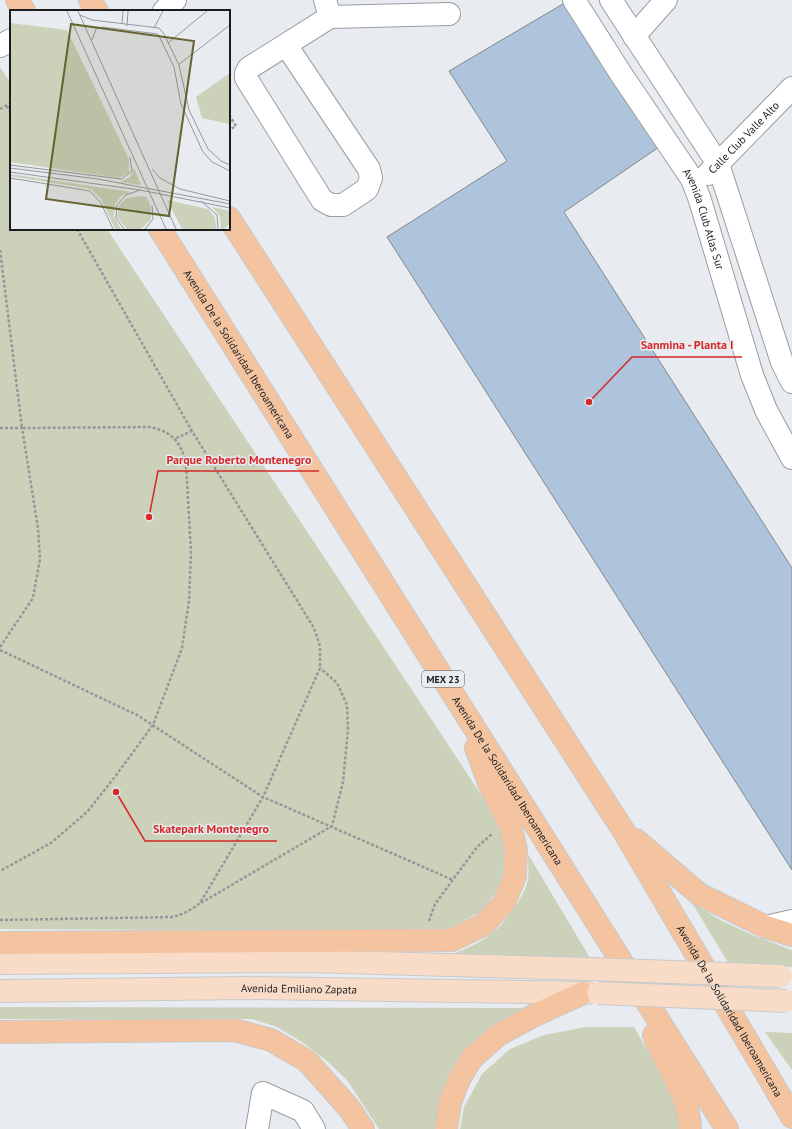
<svg xmlns="http://www.w3.org/2000/svg" width="792" height="1129" font-family="'PT Sans',sans-serif">
	<style>
		.green { fill: #ccd1ba }
		.building { fill: #aec3dc; stroke: #84888b }
		.lines { fill: none; stroke-linecap: round; stroke-linejoin: round }
		.minor-casing { stroke: #9a9da1; stroke-width: 24 }
		.major-casing { stroke: #c8c9c9; stroke-width: 24 }
		.highway-casing { stroke: #c8c9c9; stroke-width: 24 }
		.path { stroke: #95989b; stroke-width: 2.5; stroke-dasharray: 3 2; stroke-linecap: butt }
		.minor { stroke: #fff; stroke-width: 22 }
		.major { stroke: #f8dcc7; stroke-width: 22 }
		.highway { stroke: #f4c4a1; stroke-width: 22 }
		.major-bridge-casing { stroke: #c8c9c9; stroke-width: 24; stroke-linecap: butt }
		.major-bridge { stroke: #f8dcc7; stroke-width: 22 }
		.labels { text-anchor: middle; stroke-width: 3; stroke-linejoin: round; paint-order: stroke }
		.shield { fill: #e8ecf0; stroke: #585a5d; stroke-width: 1 }
		.shield-label { font-size: 10px; font-weight: bold; fill: #1b1c1e }
		.street-label { font-size: 11px; fill: #1b1c1e; stroke: #e8ecf0 }
		.inset-road { fill: none; stroke: #96999c; stroke-width: 1 }
		.view { fill: #656330; fill-opacity: 0.15; stroke: #656330; stroke-width: 2 }
		.inset-edge { fill: none; stroke: #1b1c1e; stroke-width: 2 }
		.leader { fill: none; stroke: #d62828; stroke-width: 1.5 }
		.callout-dot { fill: #d62828; stroke: #e8ecf0; stroke-width: 1.5 }
		.callout-label { font-size: 12px; text-anchor: middle; font-weight: bold; fill: #d62828; stroke: #e8ecf0; stroke-width: 3; stroke-linejoin: round; paint-order: stroke }
	</style>
	<rect width="100%" height="100%" fill="#e8ecf0"/>
	<!-- green -->
	<path class="green" d="M0,67L11,84V229H107L488,805L506,845L501,886L480,912L444,931L0,929Z
		M528,854L590,958L450,955C483,942 497,934 517,904C521,897 527,887 528,879C529,871 528,862 528,854Z
		M692,903L722,921L757,937L792,950V967L729,964Z
		M0,1007L531,1008L493,1025L468,1047L448,1073L439,1104L437,1129H379L347,1080L328,1062L305,1044L277,1027L252,1019H0Z
		M586,1027H634L671,1091L683,1129H460L464,1107L482,1074L510,1049L544,1035Z
		M765,1032L792,1033V1070Z"/>
	<!-- building -->
	<path class="building" d="M568,1L662,145L564,212L792,568V870L387,237L507,161L449,71Z"/>
	<g class="lines">
		<!-- minor casing -->
		<g class="minor-casing">
			<g id="minor">
				<path d="M325,0L330,17L449,14"/>
				<path id="s1" d="M574,0L621,74L692,179L700,200L752,375L766,410L792,458"/>
				<path d="M611,0L718,164L782,362L792,382"/>
				<path d="M164,11L175,0"/>
				<path d="M634,36L666,0"/>
				<path d="M286,45L369,169L371,178L367,189L343,205H331L322,200L246,78V73L249,68L330,17"/>
				<path d="M0,46L11,40"/>
				<path id="s2" d="M708,174L792,88"/>
				<path d="M766,927L792,921"/>
				<path d="M257,1129L263,1093L303,1111L314,1129"/>
			</g>
		</g>
		<!-- major casing -->
		<g class="major-casing">
			<g id="major">
				<path d="M0,963L308,961L590,969"/>
				<path id="s3" d="M0,991L246,988L587,993"/>
			</g>
		</g>
		<!-- highway casing -->
		<g class="highway-casing">
			<g id="highway">
				<path d="M17,0L24,11"/>
				<path d="M90,0L97,11"/>
				<path id="s4" d="M229,218L623,830L792,1117"/>
				<path id="s5" d="M160,229L727,1129"/>
				<path d="M636,840L699,894L766,927L792,935"/>
				<path d="M0,943L452,940L483,925L504,903L515,876L516,850L510,825L489,783L476,748"/>
				<path d="M0,1032L234,1030L271,1040L307,1061L349,1108L363,1129"/>
				<path d="M654,1035C666,1067 689,1094 690,1129"/>
				<path d="M446,1129L450,1103L459,1079L472,1058L498,1035L535,1015L583,993"/>
			</g>
		</g>
		<!-- path -->
		<path class="path" d="M7,106L11,113
			M0,109L11,103
			M229,115L236,126L229,130
			M77,229L192,431
			M0,250L22,428L151,427C173,433 180,441 186,463L191,552L189,601L182,648L153,725L114,778L87,812L51,843L0,871
			M0,428H22L38,528L40,559L33,598L0,647
			M0,650L137,715L263,797L453,880
			M201,903L332,826L343,782L348,729L347,705L337,683L320,668
			M0,920L172,917C184,914 191,910 200,903L263,797L320,668V646L314,628L192,431L174,439
			M429,921L435,904L477,847L492,834"/>
		<!-- minor -->
		<use href="#minor" class="minor"/>
		<!-- major -->
		<use href="#major" class="major"/>
		<!-- highway -->
		<use href="#highway" class="highway"/>
		<!-- major-bridge casing -->
		<g class="major-bridge-casing">
			<path id="major-bridge" d="M590,969L781,976
				M598,993L786,1001"/>
		</g>
		<!-- major-bridge -->
		<use href="#major-bridge" class="major-bridge"/>
	</g>
	<g class="labels">
		<!-- shield labels -->
		<rect class="shield" x="422" y="671" width="42" height="16" rx="3"/>
		<g class="shield-label">
			<text x="443" y="683">MEX 23</text>
		</g>
		<!-- street labels -->
		<g class="street-label">
			<text dy="4" stroke="none"><textPath href="#s2" startOffset="51">Calle Club Valle Alto</textPath></text>
			<text dy="4" stroke="none"><textPath href="#s1" startOffset="256">Avenida Club Atlas Sur</textPath></text>
			<text dy="4" stroke="none"><textPath href="#s5" startOffset="148">Avenida De la Solidaridad Iberoamericana</textPath></text>
			<text dy="4" stroke="none"><textPath href="#s5" startOffset="652">Avenida De la Solidaridad Iberoamericana</textPath></text>
			<text dy="4" stroke="none"><textPath href="#s3" startOffset="299">Avenida Emiliano Zapata</textPath></text>
			<text dy="4" stroke="none"><textPath href="#s4" startOffset="938">Avenida De la Solidaridad Iberoamericana</textPath></text>
		</g>
	</g>
	<!-- overview -->
	<g transform="translate(10 10)">
		<rect width="220" height="220" fill="#e8ecf0"/>
		<path d="M0,13L57,20L119,149V162L109,168L0,152ZM220,63V114L192,108L186,87ZM124,158L131,175L110,172L120,167ZM0,164L121,182L111,186L105,194L104,206L111,219H105L91,189L81,179L0,166ZM129,186L137,187L141,198V209L131,219H117L107,207L109,195L117,188ZM157,190L198,199L205,208L206,219H172ZM202,197L220,201V213L214,219H211L210,206Z" fill="#ccd1ba"/>
		<path class="inset-road" d="M57,1L156,219M68,1L166,219M70,5L82,10L149,18L154,24L169,55L179,100L198,139L211,151L220,155M112,14L113,1M117,16L118,1M144,18L153,1M82,30L86,19L92,17L148,24L164,57L171,94L193,142L202,152L220,161M158,33L197,1M168,55L220,15M0,155L111,169L122,161L120,147M0,158L88,169L220,194M142,159L150,168L170,179L220,191M0,162L130,180L220,198M0,168L80,181L91,193L103,219M191,191L207,205L208,219M114,219L106,208L107,195L116,185L130,180M135,219L143,209L142,195"/>
		<path class="view" d="M61,14L184,31L159,206L36,189Z"/>
		<rect width="220" height="220" class="inset-edge"/>
	</g>
	<!-- callouts -->
	<path class="leader" d="M589 402L632 357H742M149 517L158 471H319M116 792L145 841H277"/>
	<g class="callout-dot">
		<circle cx="589" cy="402" r="4"/>
		<circle cx="149" cy="517" r="4"/>
		<circle cx="116" cy="792" r="4"/>
	</g>
	<g class="callout-label">
		<text x="687" y="349">Sanmina - Planta I</text>
		<text x="239" y="464">Parque Roberto Montenegro</text>
		<text x="211" y="833">Skatepark Montenegro</text>
	</g>
</svg>
